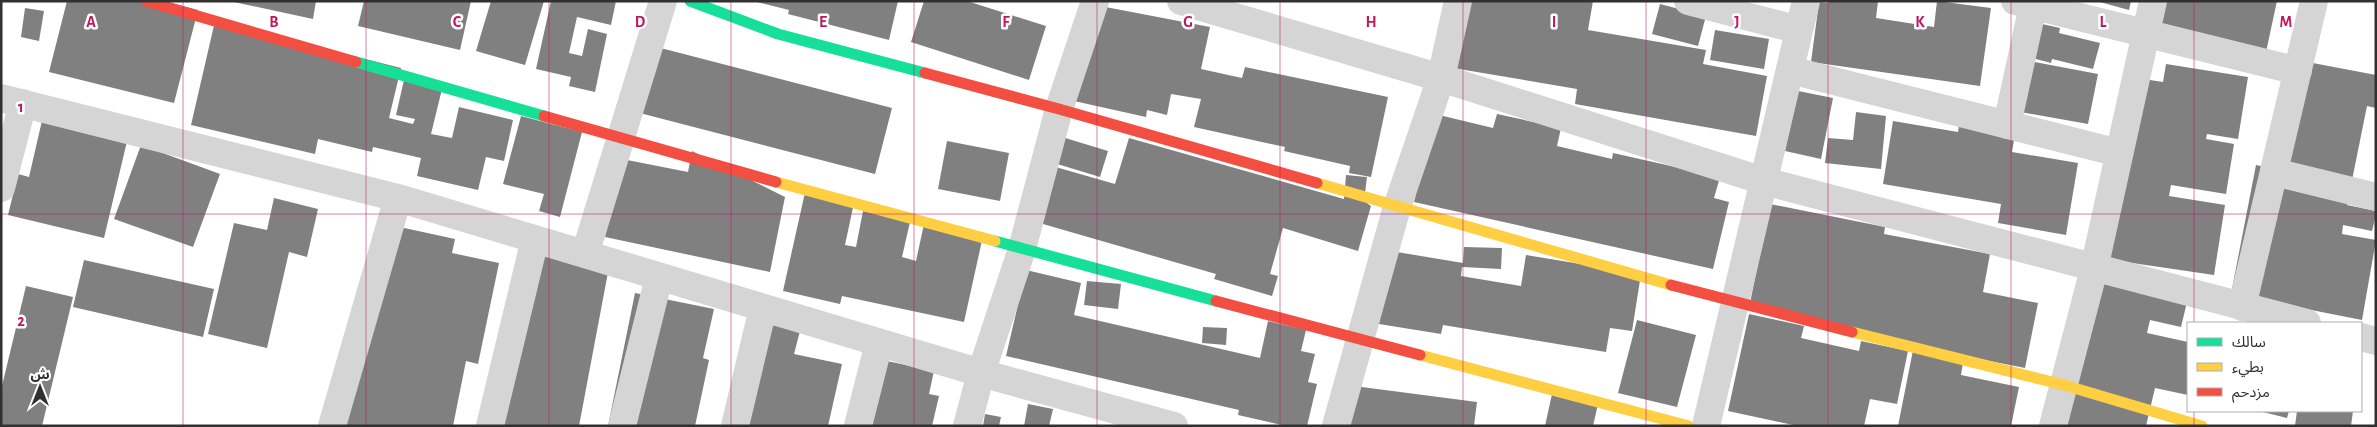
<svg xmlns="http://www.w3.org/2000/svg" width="2377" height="427" font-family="'Alegreya Sans','Noto Sans Arabic',sans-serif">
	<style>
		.building { fill: #808080 }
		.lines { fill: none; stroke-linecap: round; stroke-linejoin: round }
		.street { stroke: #d5d5d5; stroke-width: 28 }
		.fast { stroke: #16e098; stroke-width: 11 }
		.slow { stroke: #ffcf43; stroke-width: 11 }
		.jam { stroke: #f24e42; stroke-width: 11 }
		.grid { fill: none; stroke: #c2185b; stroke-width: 1; stroke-opacity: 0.55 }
		.grid-label { font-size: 16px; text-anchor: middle; font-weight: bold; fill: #c2185b; stroke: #fff; stroke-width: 5; stroke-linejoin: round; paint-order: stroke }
	</style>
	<rect width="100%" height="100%" fill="#fff"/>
	<!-- building -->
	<path class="building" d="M67,1H164L198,10L174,103L49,72Z
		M229,1H316L313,19Z
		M364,1H471L460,50L358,26Z
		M491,1H544L525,65L476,51Z
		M551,1H616L611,25L577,17L569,53L582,56L588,29L607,34L595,92L569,86L571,77L536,69Z
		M753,1H898L889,40L788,14L789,10Z
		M924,1H967L1046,26L1029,80L911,42Z
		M1464,1H1593L1588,30L1706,50L1703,64L1767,76L1756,136L1575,104L1577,89L1453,68Z
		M1829,1H1878L1876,18L1934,27L1937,1L1991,8L1980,86L1811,62L1819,2L1828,3Z
		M2096,1H2131L2129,10Z
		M2154,1H2277L2266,52L2149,25Z
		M1660,4L1706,16L1698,46L1652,34Z
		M1095,5L1210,27L1201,69L1242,78L1245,67L1388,97L1371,177L1349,173L1350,166L1284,151L1285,147L1194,127L1201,99L1171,94L1167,115L1147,110L1146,117L1074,101Z
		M25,8L44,11L39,41L21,37Z
		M215,21L401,68L389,118L413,124L415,119L396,115L404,80L442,89L431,134L452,138L459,107L513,120L504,161L486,157L478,190L417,176L421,158L373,147L372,152L318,139L315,154L191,125Z
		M2029,21L2060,28L2059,33L2100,43L2093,69L2052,59L2051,63L2021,55Z
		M1715,30L1769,39L1764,69L1710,60Z
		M649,45L892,108L875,174L632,111Z
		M2024,60L2098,74L2088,124L2015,111Z
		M2297,60L2376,75V108L2367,106L2347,205L2376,211V215L2372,231L2343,225L2342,234L2376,240L2362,320L2231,294L2256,165L2275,169Z
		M2166,64L2248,77L2238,139L2207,134L2206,139L2234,144L2226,194L2171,185L2169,196L2225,205L2214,275L2105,259L2137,78L2163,82Z
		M1798,91L1833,98L1821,159L1785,151Z
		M44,112L129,133L104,238L8,215L18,174L29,177Z
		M1856,112L1886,116L1881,169L1825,163L1828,138L1853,140Z
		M1435,114L1493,128L1497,114L1561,128L1557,146L1612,159L1613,153L1720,177L1714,198L1729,202L1713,269L1414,202Z
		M521,116L582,132L560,217L539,211L544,194L503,184Z
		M1893,121L1958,132L1959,125L2015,134L2012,152L2078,163L2066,235L1998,223L2001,204L1883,184Z
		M1062,137L1108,151L1100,177L1054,163Z
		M1129,138L1344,199L1346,175L1367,177L1364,201L1371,206L1358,251L1283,228L1270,274L1278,276L1272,296L1214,279L1216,274L1036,222L1052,166L1115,184Z
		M947,141L1009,153L1000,201L938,189Z
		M141,145L220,174L193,247L114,219Z
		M692,151L785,197L770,272L605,237L622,159L688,172Z
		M806,188L855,198L845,245L856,247L863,211L910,222L902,257L916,261L924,224L983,236L964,322L842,296L840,304L783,291Z
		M274,198L318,209L307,257L289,252L267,348L208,334L234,223L267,230Z
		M1770,204L1885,227L1884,234L1990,254L1983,292L2038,303L2025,368L1964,356L1961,375L2019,387L2011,426H1898L1914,345L1750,303Z
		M386,224L455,239L452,253L499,263L478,364L466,361L453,426H344Z
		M1464,247L1502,248L1501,269L1462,267L1461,276L1521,286L1526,255L1641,274L1632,331L1610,328L1606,352L1443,325L1441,334L1379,324L1391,251L1463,263Z
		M534,253L609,267L579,426H493Z
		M84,260L214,289L203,337L73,307Z
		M1026,270L1081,283L1074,315L1260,358L1268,321L1306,330L1301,351L1315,354L1308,382L1317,384L1307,426H1286L1238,415L1239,410L1006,356Z
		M2094,276L2188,298L2181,327L2150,320L2147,333L2188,342V395L2155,388L2146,426H2055Z
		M1087,281L1121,284L1118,309L1084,305Z
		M26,286L73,297L42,426H1V390Z
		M635,293L714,309L703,358L709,360L695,426H608Z
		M1749,314L1804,326L1801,338L1859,351L1861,341L1908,351L1897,404L1870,399L1864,426H1798L1728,411Z
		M1637,320L1696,335L1677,407L1618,393Z
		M752,321L800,331L794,354L842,364L828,426H729Z
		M1203,327L1227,328L1226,345L1202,343Z
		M873,358L934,371L929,394L939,396L932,426H858Z
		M1354,386L1477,402L1474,426H1348Z
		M1552,394L1598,404L1593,426H1545Z
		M1028,404L1053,409L1049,426H1024Z
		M2259,411H2289L2287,418Z
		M2297,411H2353L2351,426H2295Z
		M985,414L1001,417L999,426H983Z"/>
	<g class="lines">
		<!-- street -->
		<path class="street" d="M1181,1L1441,78L1764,181L2307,323
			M1688,1L1799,30
			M2015,1L2298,71
			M1790,70L2119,153
			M1,98L398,198L332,426
			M2007,125L2034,1
			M2274,172L2376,197
			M1,188L23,103
			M398,198L981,373L1174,426
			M585,254L663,1
			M2242,307L2314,1
			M2361,337L2376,341
			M490,426L535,239
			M622,426L659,277
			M735,426L763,308
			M858,426L879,343
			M967,426L981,373L1022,249L1059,109L1095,1
			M1336,426L1397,207L1441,78L1458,1
			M1706,426L1806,1
			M2053,426L2094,269L2153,1"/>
		<!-- fast -->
		<path class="fast" d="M690,1L778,34L925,73
			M356,62L544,116
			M995,241L1216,301"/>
		<!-- slow -->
		<path class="slow" d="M776,182L995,241
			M1317,183L1671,285
			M1852,332L2064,385L2202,426
			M1420,355L1689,426"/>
		<!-- jam -->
		<path class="jam" d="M146,1L356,62
			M925,73L1059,109L1317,183
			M544,116L776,182
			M1671,285L1852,332
			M1216,301L1420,355"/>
	</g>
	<!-- grid -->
	<path class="grid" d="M183,1V426M366,1V426M549,1V426M731,1V426M914,1V426M1097,1V426M1280,1V426M1463,1V426M1646,1V426M1828,1V426M2011,1V426M2194,1V323M1,214H2376M2194,411V426"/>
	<g class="grid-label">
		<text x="91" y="27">A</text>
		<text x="274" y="27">B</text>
		<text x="457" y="27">C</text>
		<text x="640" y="27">D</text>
		<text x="823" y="27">E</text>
		<text x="1006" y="27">F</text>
		<text x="1188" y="27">G</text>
		<text x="1371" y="27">H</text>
		<text x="1554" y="27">I</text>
		<text x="1737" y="27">J</text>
		<text x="1920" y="27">K</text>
		<text x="2103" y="27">L</text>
		<text x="2286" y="27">M</text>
		<text x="21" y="112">1</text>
		<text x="21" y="326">2</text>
	</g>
	<!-- border -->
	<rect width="2377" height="427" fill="none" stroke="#313131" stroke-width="5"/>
	<!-- legend -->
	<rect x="2187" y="322" width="175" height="90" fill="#ffffff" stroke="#adadad"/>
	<rect x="2197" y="338" width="25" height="8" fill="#16e098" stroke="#adadad"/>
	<text x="2232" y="347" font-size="15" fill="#313131">سالك</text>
	<rect x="2197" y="363" width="25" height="8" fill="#ffcf43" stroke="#adadad"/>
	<text x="2232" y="372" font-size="15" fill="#313131">بطيء</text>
	<rect x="2197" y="388" width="25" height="8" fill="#f24e42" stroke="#adadad"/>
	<text x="2232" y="397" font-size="15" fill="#313131">مزدحم</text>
	<!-- north arrow -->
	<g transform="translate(40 387)" stroke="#ffffff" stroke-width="4" paint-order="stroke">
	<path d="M0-4L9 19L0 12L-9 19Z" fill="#313131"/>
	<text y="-8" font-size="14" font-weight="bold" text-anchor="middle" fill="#313131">ش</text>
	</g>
</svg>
